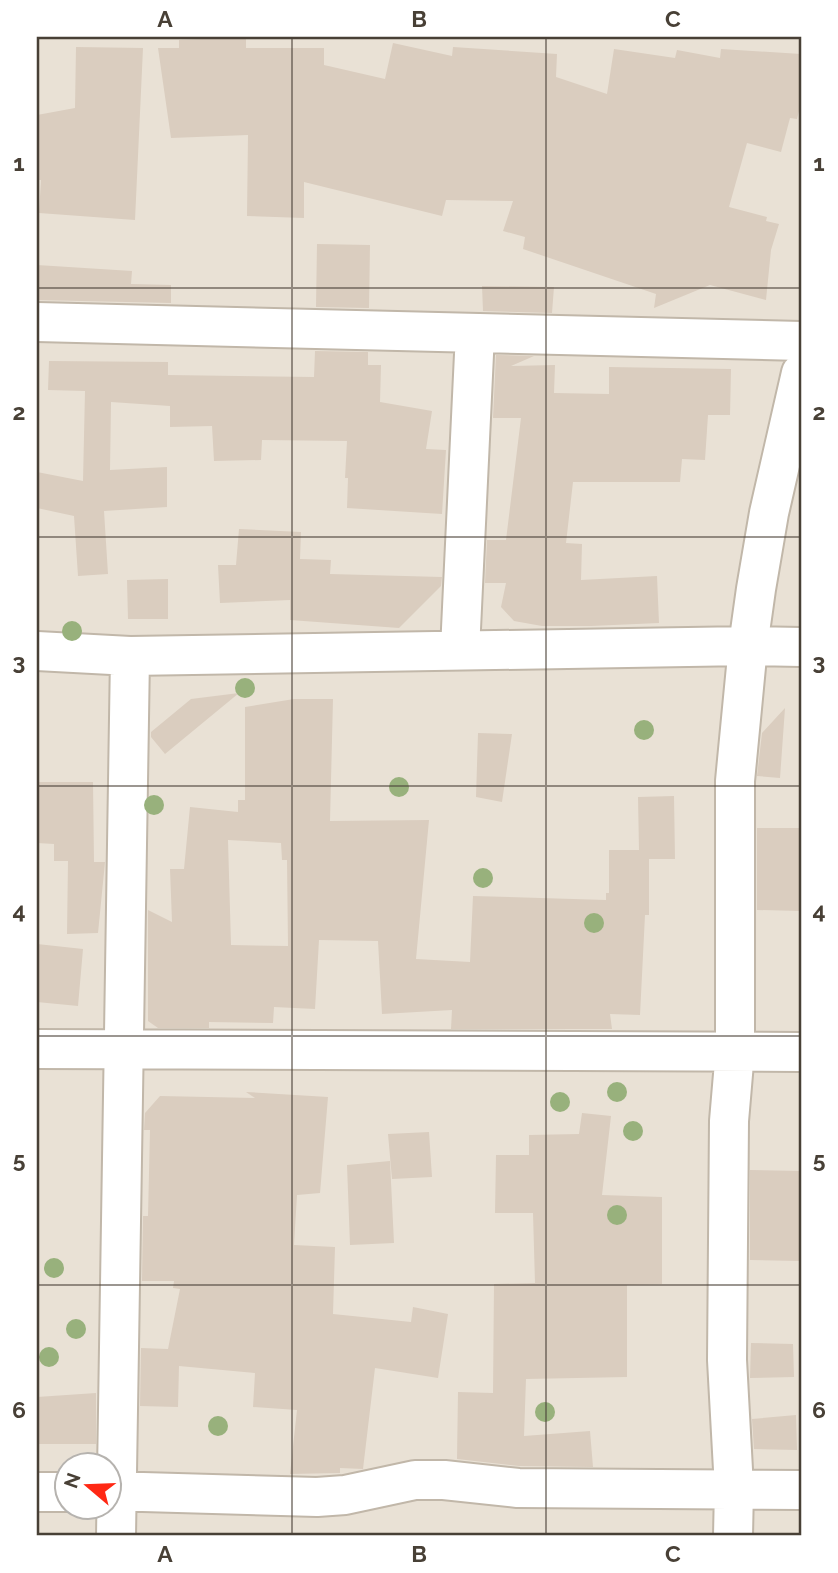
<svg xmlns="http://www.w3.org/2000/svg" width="838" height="1573" font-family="Raleway,sans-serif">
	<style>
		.residential { fill: #e9e1d5; fill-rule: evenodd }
		.building { fill: #dacdbf; fill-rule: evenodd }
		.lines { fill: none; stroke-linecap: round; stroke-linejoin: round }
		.minor-casing { stroke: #c1b7a9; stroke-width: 42 }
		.minor { stroke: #fff; stroke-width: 38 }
		.tree { fill: #98b17c }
		.grid { fill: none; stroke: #484036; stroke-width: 2; stroke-opacity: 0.55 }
		.neatline { fill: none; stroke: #484036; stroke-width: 2.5 }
		.grid-label { font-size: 23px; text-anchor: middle; font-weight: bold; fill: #484036 }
	</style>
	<rect width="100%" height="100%" fill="#f5f0e7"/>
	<!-- residential -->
	<path class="residential" d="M37,37H801V1536H37ZM66,1464H108V1506H66Z"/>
	<!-- building -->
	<path class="building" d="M246,37V48H324V65L385,79L393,43L452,56L453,47L557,54L556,77L607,94L614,49L675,58L677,50L720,58L721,49L801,54V103L797,119L790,118L781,152L747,143L729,207L767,217L766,221L779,224L771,250L766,300L710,285L654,308L656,294L523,249L525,237L503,231L513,201L446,200L442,216L304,182V218L247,216L248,135L171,138L158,48H179V40Z
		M76,47L143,48L135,220L39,213L41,180H37V115L75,108Z
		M317,244L370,245L369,308L316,307Z
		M37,265L132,271L131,284L171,285V303L37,300Z
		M482,286L554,287L552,313L483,311Z
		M315,351L368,352V365H381L380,402L432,411L426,449L446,450L442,514L347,508L348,478H345L347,441L262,440L261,460L214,461L212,426L170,427V406L111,402L110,470L167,467V507L104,511L108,574L78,576L74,516L37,508V472L83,481L85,391L48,390L49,361L168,362V375L314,377Z
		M496,355L534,356L511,366L555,365L554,393L609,394V367L731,369L730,415H708L705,460L682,459L680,482H573L566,543L582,544L581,580L657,576L659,623L591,626H542L514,621L501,607L506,583H485L487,540H506L521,418H493Z
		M239,529L301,532L300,559L331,560L330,574L442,577L441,586L399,628L290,620V600L220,603L218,565H236Z
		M168,579V619H128L127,580Z
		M239,693L165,754L151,737V732L191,699Z
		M294,699H333L330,821L429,820L416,959L470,962L473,896L606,900V893H609V850H639L638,797L674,796L675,859H649V915H645L640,1015L610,1014L612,1029H451L452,1010L382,1014L378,941L319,940L315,1009L274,1007L273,1023L209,1022V1028H158L148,1021V910L172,922L170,869H184L190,807L238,812V800H245V707ZM228,840L281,843L282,860H287L288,946L231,945Z
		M785,708L780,778L757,776L762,733Z
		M478,733L512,734L502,802L476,797Z
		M37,782H93L94,862H105L98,933L67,934L68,861H54V844L37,843Z
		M757,828H799L801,911L757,910Z
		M37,944L83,949L78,1006L37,1002Z
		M246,1092L328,1097L320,1193L297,1195L294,1245L335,1247L333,1314L411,1322L413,1307L448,1314L438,1378L375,1368L363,1469L340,1468V1473L290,1474L297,1410L253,1407L255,1373L179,1366L178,1407L140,1406L141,1348L168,1349L180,1289L173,1288L174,1281H142L143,1216H148L150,1130H144L145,1113L160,1096L255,1098Z
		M582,1113L611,1116L602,1195L662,1197V1284L627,1285V1377L526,1379L524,1436L590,1431L593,1467L519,1466L457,1459L458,1392L493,1393L494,1284L535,1283L533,1213H495L496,1155H529V1135L579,1134Z
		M429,1132L432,1177L392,1179L388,1134Z
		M390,1161L394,1243L350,1245L347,1165Z
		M750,1170L801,1171V1261L750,1260Z
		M751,1343L793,1344L794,1377L750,1378Z
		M96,1393V1444H37V1397Z
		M796,1415L797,1450L754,1449L752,1419Z"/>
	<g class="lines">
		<!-- minor casing -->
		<g class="minor-casing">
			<path id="minor" d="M37,322L801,341
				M460,650L475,333
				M37,651L130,656L748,646L801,647
				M37,1049L801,1052
				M108,1491L317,1497L345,1495L415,1480H444L518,1488L801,1490
				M37,1492H66
				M116,1536L130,656
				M733,1536L734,1488L727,1360L729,1121L735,1051V781L748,646L756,589L769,513L801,373"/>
		</g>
		<!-- minor -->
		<use href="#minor" class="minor"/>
	</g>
	<!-- trees -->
	<g class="tree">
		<circle cx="72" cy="631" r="10"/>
		<circle cx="245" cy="688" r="10"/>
		<circle cx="644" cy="730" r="10"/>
		<circle cx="399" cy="787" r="10"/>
		<circle cx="154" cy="805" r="10"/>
		<circle cx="483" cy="878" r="10"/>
		<circle cx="594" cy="923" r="10"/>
		<circle cx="617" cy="1092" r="10"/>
		<circle cx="560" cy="1102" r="10"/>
		<circle cx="633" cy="1131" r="10"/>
		<circle cx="617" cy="1215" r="10"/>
		<circle cx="54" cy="1268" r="10"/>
		<circle cx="76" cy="1329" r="10"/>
		<circle cx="49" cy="1357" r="10"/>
		<circle cx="545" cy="1412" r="10"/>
		<circle cx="218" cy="1426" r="10"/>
	</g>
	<!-- grid -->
	<path class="grid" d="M292,37V1536M546,37V1536M37,288H801M37,537H801M37,786H801M37,1036H801M37,1285H801"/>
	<!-- border -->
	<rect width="838" height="1573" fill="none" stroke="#ffffff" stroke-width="77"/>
	<!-- north arrow -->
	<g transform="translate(88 1486) rotate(289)"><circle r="33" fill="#ffffff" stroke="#b6b3af" stroke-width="2"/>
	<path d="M0-5L12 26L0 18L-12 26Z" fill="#ff2814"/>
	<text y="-10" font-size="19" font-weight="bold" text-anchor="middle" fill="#484036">N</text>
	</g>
	<rect x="38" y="38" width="762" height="1496" class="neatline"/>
	<g class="grid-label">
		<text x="165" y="27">A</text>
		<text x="419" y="27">B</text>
		<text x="673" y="27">C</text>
		<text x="19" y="171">1</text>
		<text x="819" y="171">1</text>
		<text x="19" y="420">2</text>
		<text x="819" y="420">2</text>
		<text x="19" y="670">3</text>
		<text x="819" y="670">3</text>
		<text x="19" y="919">4</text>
		<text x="819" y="919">4</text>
		<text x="19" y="1168">5</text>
		<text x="819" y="1168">5</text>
		<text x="19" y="1418">6</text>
		<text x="819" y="1418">6</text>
		<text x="165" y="1562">A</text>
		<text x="419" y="1562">B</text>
		<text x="673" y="1562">C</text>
	</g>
</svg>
